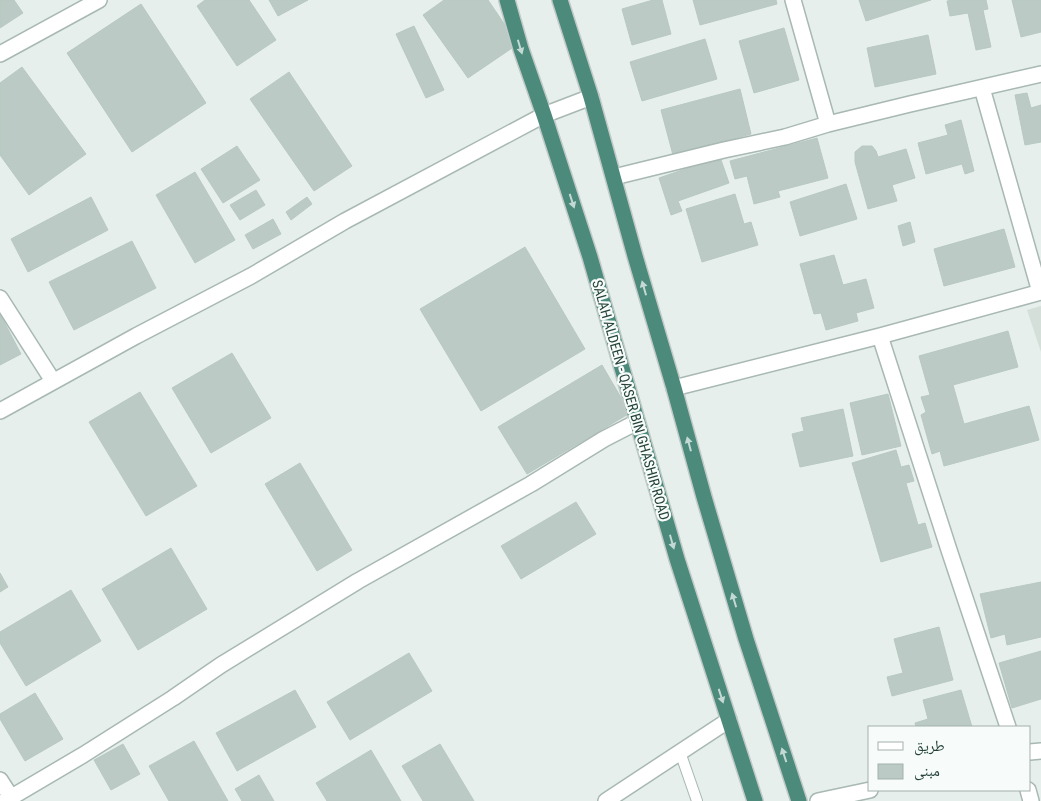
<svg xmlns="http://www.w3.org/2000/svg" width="1041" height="801" font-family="'Roboto Condensed','Noto Naskh Arabic',sans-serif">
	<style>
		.built { fill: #d4dfda }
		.building { fill: #bbcac4; stroke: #b8c9c2 }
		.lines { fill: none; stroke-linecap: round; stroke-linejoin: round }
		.service-casing { stroke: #a8b8b2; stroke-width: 12 }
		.minor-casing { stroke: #a8b8b2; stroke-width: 18 }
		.trunk-casing { stroke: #c2cac8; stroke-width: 18 }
		.service { stroke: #fff; stroke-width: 10 }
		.minor { stroke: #fff; stroke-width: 15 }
		.trunk { stroke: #4c8a7c; stroke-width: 15 }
		.oneway { fill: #c4d9d4 }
		.labels { text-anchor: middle; stroke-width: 4.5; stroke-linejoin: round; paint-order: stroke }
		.street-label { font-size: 14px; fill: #24423a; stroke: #f7fbf9 }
	</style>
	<rect width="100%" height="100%" fill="#e6efeb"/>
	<!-- built -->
	<path class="built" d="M1041,306V352L1027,310Z"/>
	<!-- building -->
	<path class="building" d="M0,0H14L23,13L0,28Z
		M205,0H249L276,40L237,66L197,6Z
		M269,0H308L278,16Z
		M444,0H488L518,44L468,78L423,15Z
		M653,0H662L671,34L632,45L622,9Z
		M693,0H776L777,4L700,25Z
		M859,0H931L866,21Z
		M953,0H986L988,9L983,10L991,47L976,50L968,13L950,16L947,1Z
		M1012,0H1041V32L1021,37Z
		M141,4L206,103L132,152L67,53Z
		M414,26L444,90L426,98L396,34Z
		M784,28L799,80L754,93L739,41Z
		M928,35L936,74L875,87L867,48Z
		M705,39L717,79L642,101L630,62Z
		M22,67L86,154L29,195L0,155V83Z
		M289,72L352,166L314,191L250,99Z
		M740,89L751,134L673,155L661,110Z
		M1027,93L1031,108L1041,105V142L1025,145L1015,95Z
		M961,120L974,171L965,174L962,164L926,174L918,143L948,135L945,125Z
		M817,138L828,178L778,191L780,197L754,204L747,176L735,179L730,161Z
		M237,146L260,180L223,203L201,169Z
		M862,146H872L876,151L878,157L906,149L915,178L892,185L897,201L868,209L855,162V152Z
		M720,157L729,183L678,201L682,211L671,215L659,178Z
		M195,172L235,240L195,263L156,195Z
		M846,184L857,219L800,236L790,202Z
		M256,190L265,205L240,220L230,205Z
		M735,194L744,224L751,222L758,245L702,262L686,209Z
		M91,197L108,230L28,272L11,239Z
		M307,197L312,204L291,220L286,212Z
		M273,219L281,234L253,249L245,235Z
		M910,222L915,242L903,246L898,226Z
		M1004,229L1015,267L944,286L934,249Z
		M132,241L156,288L74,330L49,282Z
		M525,247L585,349L481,411L420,309Z
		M834,255L843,285L866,279L874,308L856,313L858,321L826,330L821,313L814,314L800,264Z
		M0,314L21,354L0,365Z
		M1008,331L1018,367L953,385L964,424L1029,406L1039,440L944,466L940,451L932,454L921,415L926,412L921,397L930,395L919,356Z
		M232,353L271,418L211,453L172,388Z
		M602,365L630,413L527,474L498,427Z
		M140,392L197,486L146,516L89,422Z
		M888,394L901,446L862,455L850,403Z
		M843,409L853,456L800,467L792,434L804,431L801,418Z
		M896,450L901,467L909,465L914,481L906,483L918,525L925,523L932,547L881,562L852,463Z
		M300,463L352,550L317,571L265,484Z
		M576,502L596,534L521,579L501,546Z
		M171,548L207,609L138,650L102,589Z
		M0,573L8,587L0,592Z
		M1041,582V637L1007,645L1005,634L991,638L980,594Z
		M71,590L101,641L26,686L0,643V632Z
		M939,627L953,680L892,696L887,677L903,673L894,639Z
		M1041,651V699L1012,708L999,663Z
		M409,653L432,691L350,740L327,702Z
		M295,690L316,727L237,771L216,733Z
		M961,690L972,727H916L915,723L928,719L923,700Z
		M35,693L63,739L25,761L0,719V714Z
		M194,741L228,801H169L149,766Z
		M123,744L140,774L111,790L94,760Z
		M440,744L474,801H423L402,766Z
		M371,750L401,801H327L316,783Z
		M259,775L274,801H242L235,789Z"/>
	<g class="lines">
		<!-- service casing -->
		<g class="service-casing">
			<path id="service" d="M680,752L697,801"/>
		</g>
		<!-- minor casing -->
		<g class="minor-casing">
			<path id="minor" d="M793,0L828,124
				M0,54L99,0
				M982,88L1040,292
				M614,177L724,150L785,137L828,124L910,104L1041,74
				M0,298L53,381
				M880,336L949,550L1008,727
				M674,388L880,336L1041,292
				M0,411L136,336L251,276L345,221L544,115L591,97
				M1030,752L1041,751
				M0,780L11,797
				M1028,790L1031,801
				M5,801L83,755L173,698L221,665L358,581L531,484L604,439L637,422
				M606,801L729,720
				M818,801L870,790"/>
		</g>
		<!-- trunk casing -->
		<g class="trunk-casing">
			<path id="trunk" d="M507,0L521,49L544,115L590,257L677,559L755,801
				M560,0L591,97L635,256L674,388L704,497L746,639L799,801"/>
		</g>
		<!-- service -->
		<use href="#service" class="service"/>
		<!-- minor -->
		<use href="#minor" class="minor"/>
		<!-- trunk -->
		<use href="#trunk" class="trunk"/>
	</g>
	<!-- one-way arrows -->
	<defs><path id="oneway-solid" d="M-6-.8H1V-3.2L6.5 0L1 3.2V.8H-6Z" transform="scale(1.25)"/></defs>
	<g class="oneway">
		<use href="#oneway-solid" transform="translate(520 47) rotate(73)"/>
		<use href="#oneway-solid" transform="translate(572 201) rotate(72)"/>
		<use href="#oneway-solid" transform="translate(644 288) rotate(-106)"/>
		<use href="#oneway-solid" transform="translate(689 444) rotate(-105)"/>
		<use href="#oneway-solid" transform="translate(672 542) rotate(74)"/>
		<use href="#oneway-solid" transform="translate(734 600) rotate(-107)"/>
		<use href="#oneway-solid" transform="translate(721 696) rotate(72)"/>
		<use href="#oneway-solid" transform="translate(784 755) rotate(-108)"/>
	</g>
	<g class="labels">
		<!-- street labels -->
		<g class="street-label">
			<text transform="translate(631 400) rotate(74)" y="5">SALAH ALDEEN - QASER BIN GHASHIR ROAD</text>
		</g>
	</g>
	<!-- legend -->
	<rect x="868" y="726" width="162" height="65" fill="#f7fbf9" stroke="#a3b1ad"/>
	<rect x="878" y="742" width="25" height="8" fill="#ffffff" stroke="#a3b1ad"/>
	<text x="914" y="751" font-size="15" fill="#24423a">طريق</text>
	<rect x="878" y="764" width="25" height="15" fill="#bbcac4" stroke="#a3b1ad"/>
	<text x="914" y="776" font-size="15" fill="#24423a">مبنى</text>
</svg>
